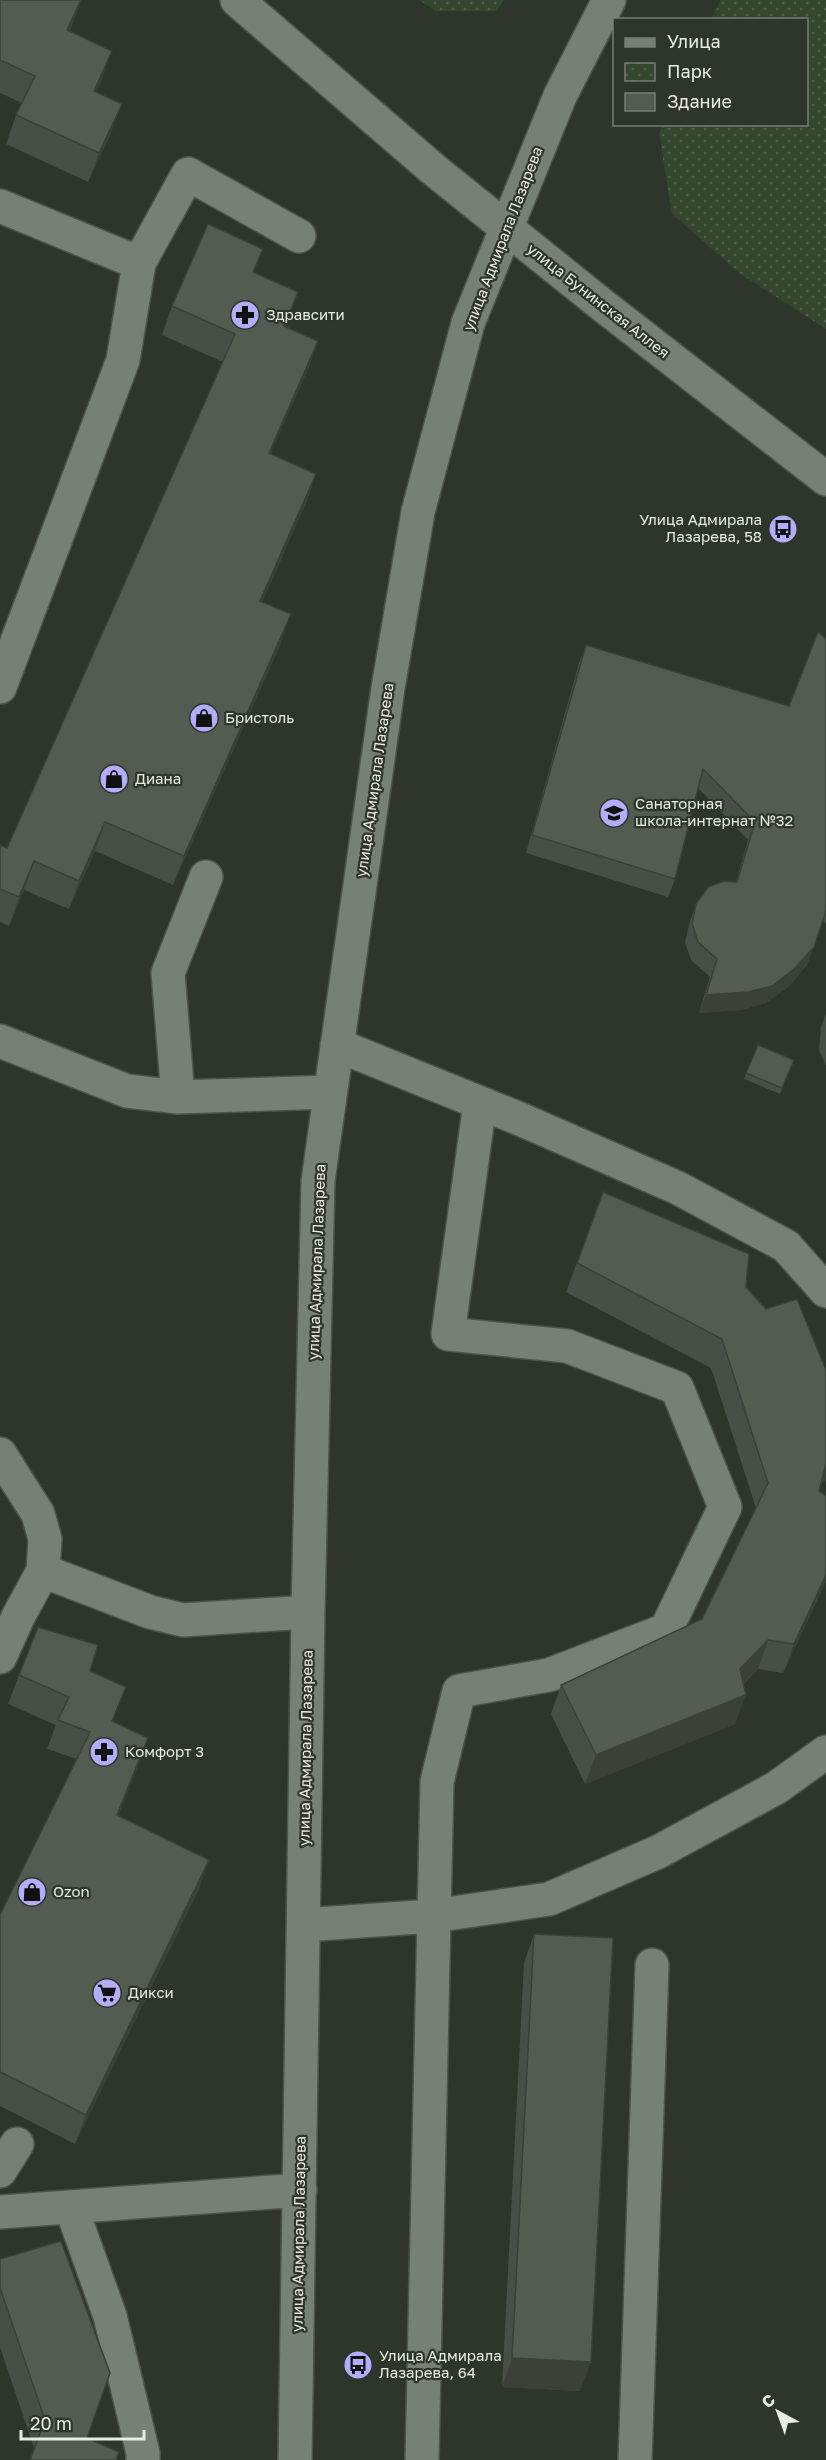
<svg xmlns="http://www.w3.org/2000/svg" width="826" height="2460" font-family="'Golos Text',sans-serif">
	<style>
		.park { fill: url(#park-dots) }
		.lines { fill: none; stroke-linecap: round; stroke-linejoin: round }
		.minor-casing { stroke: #4c534a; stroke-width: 36 }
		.minor { stroke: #778074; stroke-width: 33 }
		.wall { fill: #484f46 }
		.shaded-wall { fill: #3b4039 }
		.building { fill: #545c51; stroke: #3b4039; stroke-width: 1.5 }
		.labels { text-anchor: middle; stroke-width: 4.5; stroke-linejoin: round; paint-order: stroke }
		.street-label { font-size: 15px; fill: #e7ece5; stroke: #2e352b }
		.poi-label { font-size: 15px; fill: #e7ece5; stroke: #2e352b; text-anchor: start }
	</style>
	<defs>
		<pattern id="park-dots" width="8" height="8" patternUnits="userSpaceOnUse" patternTransform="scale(1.5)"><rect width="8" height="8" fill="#34472e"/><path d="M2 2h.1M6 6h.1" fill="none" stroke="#51624c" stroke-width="1.8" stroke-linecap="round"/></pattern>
	</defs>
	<rect width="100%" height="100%" fill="#2e352b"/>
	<!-- park -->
	<path class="park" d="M419,0H504L496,11H436Z
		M721,0H826V329L739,273L672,214L659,133L663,125L806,124V20L711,19Z"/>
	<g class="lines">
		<!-- minor casing -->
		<g class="minor-casing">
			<path id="minor" d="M237,0L433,169L601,304L826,479
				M0,206L139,263L188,174L299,236
				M0,687L123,360L139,263
				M0,1041L127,1091L178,1097L330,1092
				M337,1045L520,1119L678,1188L786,1246L826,1291
				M178,1097L168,973L206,877
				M0,1454L38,1514L45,1539L43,1571L150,1612L183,1620L308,1612
				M0,1657L18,1617L43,1571
				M304,1925L433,1916L549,1899L658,1852L776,1788L826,1752
				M0,2171L17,2144
				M71,2207L110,2316L143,2453V2460
				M0,2212L300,2190
				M295,2460L308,1612L318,1181L388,688L418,512L468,323L560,96L609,0
				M422,2460L437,1782L459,1691L549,1675L666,1630L725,1507L677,1388L567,1346L448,1334L480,1103
				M635,2460L652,1965"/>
		</g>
		<!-- minor -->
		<use href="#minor" class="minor"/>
	</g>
	<!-- wall -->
	<path class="wall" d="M0,0L72,26L69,31L102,79L96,92L111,133L88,182L6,144L16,115L22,103L0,93Z
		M255,272L285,327L318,341L308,369L270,454L316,474L306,503L262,602L281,643L173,885L95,851L69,909L24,890L9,926L0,922V845L7,848L223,362L162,335L172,306Z
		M826,639V924L823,920L807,965L788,987L766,1003L741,1010L699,1013L710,977L691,960L685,942L690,921L696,904L736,882L748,840L698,788L675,879L668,897L526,853L579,663L586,645L789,706Z
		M826,1013V1066L819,1050L821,1027Z
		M794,1060L780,1094L744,1079L746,1073Z
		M603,1192L746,1287L766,1309L826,1370V1481L821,1483L819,1491L826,1496V1581L783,1673L758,1669L744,1684L735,1724L585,1784L551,1714L561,1685L702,1619L756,1508L711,1368L566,1292Z
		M90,1671L113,1722L148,1738L118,1816L199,1889L75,2144L0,2106V1915L77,1759L47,1749L56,1725L8,1704L19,1675Z
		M534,1934L580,2391L502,2387L524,1963Z
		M0,2259L110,2373L34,2448L0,2347Z"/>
	<!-- shaded-wall -->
	<path class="shaded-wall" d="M81,0L72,26L56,58L67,30Z
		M112,51L102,79L83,120L94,91Z
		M122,104L111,133L88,182L99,153Z
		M298,292L288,320L273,355L284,326Z
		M318,341L308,369L258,482L269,453Z
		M316,474L306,503L250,630L260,601Z
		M291,614L281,643L173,885L184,856Z
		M105,822L95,851L69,909L79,881Z
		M34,861L24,890L9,926L19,897Z
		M814,947L807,965L788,987L766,1003L741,1010L699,1013L706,995Z
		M826,1462V1481L818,1485Z
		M826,1575V1581L783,1673L794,1644Z
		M768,1640L758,1669L730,1698L740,1669Z
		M126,1687L115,1716L101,1750L112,1721Z
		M746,1695L735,1724L585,1784L596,1755Z
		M148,1738L138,1767L107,1844L117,1815Z
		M209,1860L199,1889L75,2144L86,2115Z
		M512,2358L591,2362L580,2391L502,2387Z"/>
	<!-- building -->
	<path class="building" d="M0,0H81L67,30L112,51L94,91L122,104L99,153L16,115L35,76L0,60Z
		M208,224L263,249L253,272L298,292L284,326L318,341L269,453L316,474L260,601L291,614L184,856L105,822L79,881L34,861L19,897L0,889V845L7,848L235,334L172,306Z
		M818,632L826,639V911L814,947L794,969L772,986L748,992L706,995L717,959L698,942L692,924L696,904L708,887L724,881L737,882L755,822L703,769L675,879L532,835L586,645L789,706Z
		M758,1045L794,1060L782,1088L746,1073Z
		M603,1192L749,1254L746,1287L766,1309L797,1299L826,1370V1464L819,1491L826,1496V1575L794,1644L768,1640L740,1669L746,1695L596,1755L561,1685L702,1619L768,1483L722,1339L577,1263Z
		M38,1627L98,1645L90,1671L126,1687L112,1721L148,1738L117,1815L209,1860L86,2115L0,2072V1915L90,1732L58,1720L69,1697L19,1675Z
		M534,1934L613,1938L591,2362L512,2358Z
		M61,2241L110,2373L87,2438L119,2452L116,2460H30L45,2420L0,2288V2259Z"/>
	<!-- icons -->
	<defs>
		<g id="pharmacy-disc" transform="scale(1.5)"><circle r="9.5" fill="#b3adf9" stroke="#2e352b"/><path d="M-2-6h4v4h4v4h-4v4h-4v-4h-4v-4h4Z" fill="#111"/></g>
		<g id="bus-disc" transform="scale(1.5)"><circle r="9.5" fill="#b3adf9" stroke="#2e352b"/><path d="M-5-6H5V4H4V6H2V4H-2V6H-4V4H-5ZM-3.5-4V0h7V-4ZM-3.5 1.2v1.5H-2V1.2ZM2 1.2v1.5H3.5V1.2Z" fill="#111"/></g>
		<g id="shop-disc" transform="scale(1.5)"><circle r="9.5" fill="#b3adf9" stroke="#2e352b"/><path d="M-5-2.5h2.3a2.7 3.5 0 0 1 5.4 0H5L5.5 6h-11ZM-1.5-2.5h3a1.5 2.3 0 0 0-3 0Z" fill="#111"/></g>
		<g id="school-disc" transform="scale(1.5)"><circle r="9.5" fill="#b3adf9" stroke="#2e352b"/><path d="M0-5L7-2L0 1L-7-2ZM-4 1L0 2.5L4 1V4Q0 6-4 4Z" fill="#111"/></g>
		<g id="supermarket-disc" transform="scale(1.5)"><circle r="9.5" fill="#b3adf9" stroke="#2e352b"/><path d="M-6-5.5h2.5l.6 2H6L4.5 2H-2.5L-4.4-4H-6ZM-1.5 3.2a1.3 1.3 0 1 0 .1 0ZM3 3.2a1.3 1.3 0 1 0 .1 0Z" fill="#111"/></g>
	</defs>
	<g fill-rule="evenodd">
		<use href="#pharmacy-disc" x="245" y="315"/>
		<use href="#bus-disc" x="783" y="529"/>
		<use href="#shop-disc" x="204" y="718"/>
		<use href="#shop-disc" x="114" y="779"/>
		<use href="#school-disc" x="614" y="813"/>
		<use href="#pharmacy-disc" x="104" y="1752"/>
		<use href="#shop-disc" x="32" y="1892"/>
		<use href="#supermarket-disc" x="107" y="1993"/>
		<use href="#bus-disc" x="358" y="2365"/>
	</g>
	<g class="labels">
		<!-- street labels -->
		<g class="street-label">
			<text transform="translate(503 239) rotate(-69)" y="5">улица Адмирала Лазарева</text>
			<text transform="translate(598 301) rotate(38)" y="5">улица Бунинская Аллея</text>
			<text transform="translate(375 780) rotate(-82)" y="5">улица Адмирала Лазарева</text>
			<text transform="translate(317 1262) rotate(-88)" y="5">улица Адмирала Лазарева</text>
			<text transform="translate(306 1748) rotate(-89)" y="5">улица Адмирала Лазарева</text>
			<text transform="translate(299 2234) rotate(-89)" y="5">улица Адмирала Лазарева</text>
		</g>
		<!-- poi labels -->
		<g class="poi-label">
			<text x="266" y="320">Здравсити</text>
			<text x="762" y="525" text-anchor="end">Улица Адмирала<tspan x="762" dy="17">Лазарева, 58</tspan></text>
			<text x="225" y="723">Бристоль</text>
			<text x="135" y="784">Диана</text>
			<text x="635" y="809">Санаторная<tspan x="635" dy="17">школа-интернат №32</tspan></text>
			<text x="125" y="1757">Комфорт 3</text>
			<text x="53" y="1897">Ozon</text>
			<text x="128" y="1998">Дикси</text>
			<text x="379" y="2361">Улица Адмирала<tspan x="379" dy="17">Лазарева, 64</tspan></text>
		</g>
	</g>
	<!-- legend -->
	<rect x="613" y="18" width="195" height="108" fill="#2e352b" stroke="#787e75" stroke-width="1.5"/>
	<rect x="625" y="38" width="30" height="9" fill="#778074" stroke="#787e75" stroke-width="1.5"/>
	<text x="667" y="48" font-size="18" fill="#e7ece5">Улица</text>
	<rect x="625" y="63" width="30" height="18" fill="url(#park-dots)" stroke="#787e75" stroke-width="1.5"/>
	<text x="667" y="78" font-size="18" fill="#e7ece5">Парк</text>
	<rect x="625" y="93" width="30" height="18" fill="#545c51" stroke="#787e75" stroke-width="1.5"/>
	<text x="667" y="108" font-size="18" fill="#e7ece5">Здание</text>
	<!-- north arrow -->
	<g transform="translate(778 2412) rotate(319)" stroke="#2e352b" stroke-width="4.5" paint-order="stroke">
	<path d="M0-4.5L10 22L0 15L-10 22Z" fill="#e7ece5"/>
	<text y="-9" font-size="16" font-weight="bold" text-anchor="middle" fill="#e7ece5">С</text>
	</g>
	<!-- scale -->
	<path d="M21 2430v9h123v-9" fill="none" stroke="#e7ece5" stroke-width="3"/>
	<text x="30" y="2430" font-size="18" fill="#e7ece5" stroke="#2e352b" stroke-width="4.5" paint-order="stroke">20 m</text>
</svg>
